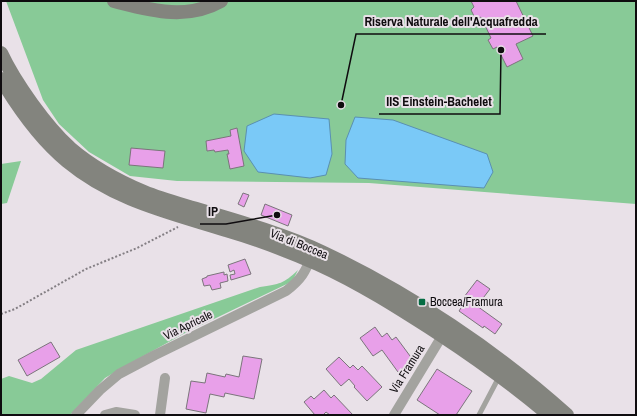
<svg xmlns="http://www.w3.org/2000/svg" width="637" height="416" font-family="'Archivo Narrow',sans-serif">
	<style>
		.green { fill: #88ca97 }
		.water { fill: #7ac9f7; stroke: #5a90b1 }
		.building { fill: #e8a0e9; stroke: #7b757b }
		.lines { fill: none; stroke-linecap: round; stroke-linejoin: round }
		.path { stroke: #847f84; stroke-width: 2; stroke-dasharray: 2 2; stroke-linecap: butt }
		.lane { stroke: #a3a39f; stroke-width: 5 }
		.street { stroke: #a3a39f; stroke-width: 10 }
		.secondary { stroke: #83847e; stroke-width: 14 }
		.poi-dot { fill: #056c43; stroke: #e9e1e8; stroke-width: 1.5 }
		.labels { text-anchor: middle; stroke-width: 4; stroke-linejoin: round; paint-order: stroke }
		.street-label { font-size: 12px; fill: #0f0c0f; stroke: #e9e1e8 }
		.poi-label { font-size: 12px; fill: #0f0c0f; stroke: #e9e1e8; text-anchor: start }
		.leader { fill: none; stroke: #0f0c0f; stroke-width: 1.5 }
		.callout-dot { fill: #0f0c0f; stroke: #e9e1e8; stroke-width: 1.5 }
		.callout-label { font-size: 13px; text-anchor: middle; font-weight: bold; fill: #0f0c0f; stroke: #e9e1e8; stroke-width: 4; stroke-linejoin: round; paint-order: stroke }
	</style>
	<rect width="100%" height="100%" fill="#e9e1e8"/>
	<!-- green -->
	<path class="green" d="M6,1H636V204L369,183L177,181L130,176L89,152L59,124L43,100Z
		M21,161L7,203L1,204V164Z
		M298,270L294,278L289,283L187,332L127,365L105,378L70,415H1V379L9,376L32,383L41,379L76,350L260,287C280,284 283,284 298,270Z"/>
	<!-- water -->
	<path class="water" d="M274,114L329,119L332,154L326,175L310,178L258,172L244,151L247,126Z
		M355,117L393,120L487,154L493,172L484,188L358,178L345,164L346,140Z"/>
	<!-- building -->
	<path class="building" d="M471,1H516L533,36L516,44L523,59L507,67L497,47L493,49L488,40L491,38L481,17L476,20L471,10L474,7Z
		M237,128L244,166L230,169L227,154H229L228,150L215,152L214,150L207,151L206,141L231,136L230,130Z
		M131,148L165,151L163,168L129,165Z
		M243,193L249,195L244,207L238,204Z
		M265,204L292,215L288,226L261,215Z
		M245,259L251,274L231,280L230,275L235,274L234,270L230,272L228,265Z
		M224,272V275L227,274L228,281L220,283L221,288L212,290L210,285L204,286L202,279L207,277V276Z
		M477,280L490,289L477,306L502,324L495,334L484,326L483,328L459,311L467,299L464,297Z
		M375,327L382,337L387,333L392,340L396,337L413,360L398,372L382,350L373,356L360,338Z
		M51,342L60,357L27,376L18,360Z
		M243,356L262,359L254,399L225,393L224,397L210,394L206,413L186,409L191,381L205,383L207,373L225,377L226,374L239,377Z
		M339,357L350,368L353,365L358,370L362,366L382,387L367,401L354,387L355,386L349,379L341,386L326,369Z
		M437,369L472,391L456,415H440L417,400Z
		M324,390L331,398L334,395L353,415H330L326,412L323,415H315L304,402L311,396L314,399Z"/>
	<g class="lines">
		<!-- path -->
		<path class="path" d="M1,314L15,309L86,269L137,248L178,227"/>
		<!-- lane -->
		<path class="lane" d="M479,415L499,377"/>
		<!-- street -->
		<path class="street" d="M76,415L100,390L119,374L155,355L286,291C302,279 305,272 313,254
			M105,415L116,412L135,415
			M160,415L165,378
			M394,415L442,336"/>
		<!-- secondary -->
		<path class="secondary" d="M114,1C150,10 186,21 221,1
			M1,53C15,83 46,126 70,148C91,166 118,181 144,192C163,200 184,205 203,211C244,223 285,235 324,253C410,294 496,351 567,415
			M1,79C19,109 40,139 67,161C114,200 169,212 226,230C257,239 288,251 318,264C360,283 399,308 438,333C476,358 514,385 549,415"/>
	</g>
	<!-- markers -->
	<rect class="poi-dot" x="418" y="298" width="8" height="8" rx="2"/>
	<g class="labels">
		<!-- street labels -->
		<g class="street-label">
			<text transform="translate(299 244) rotate(22)" y="4">Via di Boccea</text>
			<text transform="translate(188 325) rotate(-26)" y="4">Via Apricale</text>
			<text transform="translate(407 369) rotate(-58)" y="4">Via Framura</text>
		</g>
		<!-- poi labels -->
		<g class="poi-label">
			<text x="430" y="306">Boccea/Framura</text>
		</g>
	</g>
	<!-- callouts -->
	<path class="leader" d="M341 105L356 34H546M501 50L500 114H379M277 215L226 224H200"/>
	<g class="callout-dot">
		<circle cx="341" cy="105" r="4"/>
		<circle cx="501" cy="50" r="4"/>
		<circle cx="277" cy="215" r="4"/>
	</g>
	<g class="callout-label">
		<text x="451" y="26">Riserva Naturale dell'Acquafredda</text>
		<text x="439" y="106">IIS Einstein-Bachelet</text>
		<text x="213" y="216">IP</text>
	</g>
	<!-- border -->
	<rect width="637" height="416" fill="none" stroke="#0f0c0f" stroke-width="4"/>
</svg>
